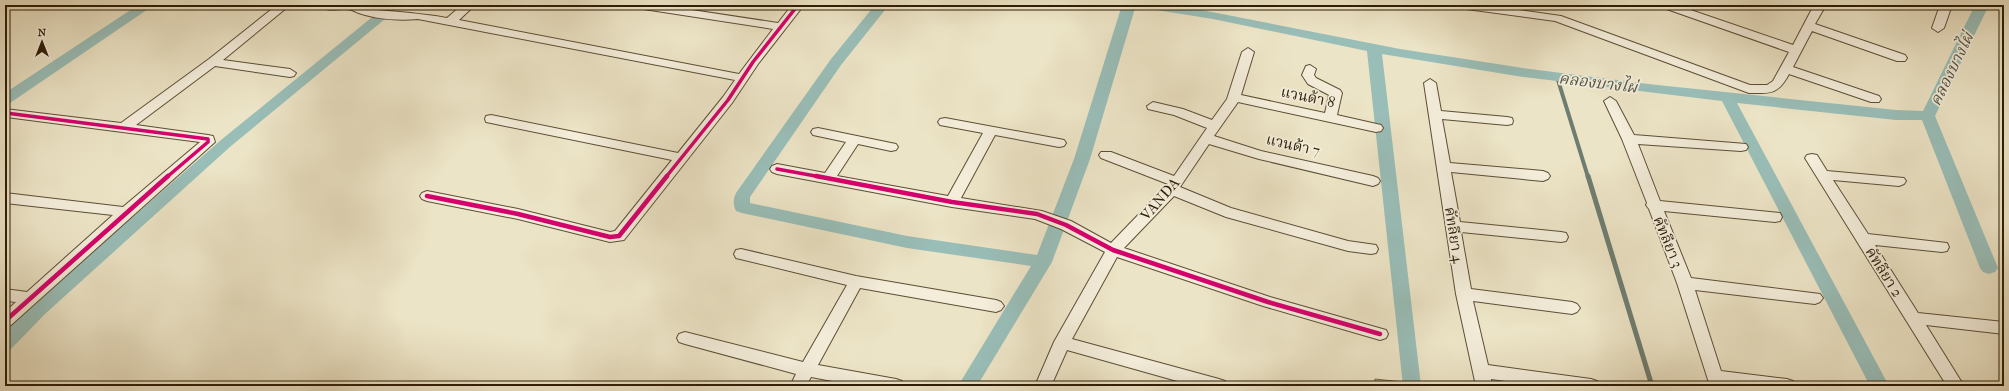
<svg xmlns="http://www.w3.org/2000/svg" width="2009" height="391" font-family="'IM FELL French Canon','Noto Serif Thai',serif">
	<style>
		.green { fill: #c0c190; stroke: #766e4c }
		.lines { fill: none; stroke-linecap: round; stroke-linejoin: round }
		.stream-far1 { stroke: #6e7d71; stroke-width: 4 }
		.stream { stroke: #6e7d71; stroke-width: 5 }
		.canal { fill: #99beb8; fill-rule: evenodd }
		.street-casing { stroke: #5d4e37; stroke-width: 2 }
		.street { fill: #f3edda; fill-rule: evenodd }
		.cycleway-far1-casing { stroke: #f3edda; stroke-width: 5.5 }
		.cycleway-casing { stroke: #f3edda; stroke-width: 7 }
		.cycleway-far1 { stroke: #d6006c; stroke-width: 3.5 }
		.cycleway { stroke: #d6006c; stroke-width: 4.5 }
		.labels { text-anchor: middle; stroke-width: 3.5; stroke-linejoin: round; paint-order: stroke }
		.street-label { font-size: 15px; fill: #2d1c07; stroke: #f3edda }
		.water-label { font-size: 16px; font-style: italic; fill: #535545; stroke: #f3edda }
	</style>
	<rect width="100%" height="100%" fill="#ece4c6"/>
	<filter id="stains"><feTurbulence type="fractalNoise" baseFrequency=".005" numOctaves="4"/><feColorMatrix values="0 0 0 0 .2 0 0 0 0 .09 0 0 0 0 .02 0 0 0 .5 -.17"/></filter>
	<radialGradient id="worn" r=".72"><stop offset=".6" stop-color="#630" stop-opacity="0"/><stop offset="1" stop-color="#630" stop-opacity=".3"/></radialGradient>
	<!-- green -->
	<path class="green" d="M1375,379L1403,382V386H1374Z"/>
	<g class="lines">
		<!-- stream-far1 -->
		<path class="stream-far1" d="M1557,77L1588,177"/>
		<!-- stream -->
		<path class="stream" d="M1588,176L1652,386"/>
		<!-- canal -->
		<path class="canal" d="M138,5H154L10,103L5,104V93Z
			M387,5H402L231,146L45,314L11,349L5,351V332L33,304L221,140Z
			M875,5H889L841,65L750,197V203L907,236L1037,255L1074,159L1122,5H1136L1090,159L1052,262L977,386H958L1031,266L907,248L742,213L736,211C733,205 733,199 736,193L831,59Z
			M1143,5L1181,6L1400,49L1523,68L1648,84L1896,110L1923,111L1975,5H1989L1935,116L1998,268L1995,272L1989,274L1983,272L1980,268L1922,120H1896L1737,103L1889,386H1870L1722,101L1523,77L1382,54L1421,386H1403L1367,51L1213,19L1150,9Z"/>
		<!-- street casing -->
		<g class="street-casing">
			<path id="street" d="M277,5H290L223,60L290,69L296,73L294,76L290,77L215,66L136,125L208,135L213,136L215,142L11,325L5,327V312L16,302L5,301V289L27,292L113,215L5,203V193L123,207L200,142L6,117L5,109L121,123L209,59Z
				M319,5H369L367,9C394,12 421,13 447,18L462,5H475L459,20L739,74L773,29L637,8L631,5H659L778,23L792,5H804L758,64L732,103L624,240L610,242L518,219L427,201L422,199L420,196L422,193L427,191L518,209L610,232L615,231L672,160L491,123L486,122L485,119L486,116L491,115L678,153L723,97L735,80L418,19C397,21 370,19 352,10C343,6 326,14 319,5Z
				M1453,5H1485L1561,16L1750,85H1767L1773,81L1789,52L1661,7L1659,5H1676L1793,45L1814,5H1826L1815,24L1905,55L1907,58L1905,61H1897L1812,31L1793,67L1879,96L1881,99L1879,102H1871L1789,74C1778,95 1770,93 1749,93L1555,21L1459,8Z
				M1940,5H1952L1944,28L1938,32L1932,28Z
				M1248,48L1254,52L1241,95L1325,113L1329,95L1308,84L1302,75L1306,66L1310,65L1316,69L1314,75L1316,78L1340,90L1342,93L1337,115L1381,125L1383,128L1381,131L1376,132L1238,102L1214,136L1261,151L1373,176L1378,178L1380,181L1378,184L1373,186L1259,159L1209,144L1180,187L1231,208L1348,241L1376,245L1378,249L1376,253L1371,254L1348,251L1226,217L1174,196L1124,248L1270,297L1386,330L1388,334L1386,338L1380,340L1263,306L1117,257L1072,339L1219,379L1225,381L1227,386H1195L1067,350L1051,386H1035L1054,342L1105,252L1061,229L1035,219L952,207L777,174L772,172L770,169L772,166L777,164L825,173L846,142L813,135L811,132L813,129L818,128L891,143L896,144L898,147L896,150L891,151L858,144L837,176L948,196L983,133L940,125L938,122L940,119L945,118L1059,139L1064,140L1066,143L1064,146L1059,147L995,135L961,198L1042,211L1071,221L1111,243L1168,184L1101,158L1099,155L1101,152H1111L1174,176L1207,128L1174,115L1148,109L1147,106L1153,102L1183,109L1212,120L1227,99L1242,52Z
				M1430,79L1436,83L1441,111L1507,117L1512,118L1513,121L1512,124L1507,125L1442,119L1450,163L1543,171L1548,173L1550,176L1548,179L1543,181L1451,172L1460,222L1561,232L1566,233L1568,237L1566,241L1561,242L1461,232L1471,289L1572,302L1577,304L1580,308L1577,312L1572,314L1473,301L1488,365L1591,379L1597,381L1599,386H1542L1491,379L1492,386H1476L1456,294L1424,83Z
				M1610,97L1616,101L1634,135L1746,144L1748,147L1746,150L1741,151L1638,144L1660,201L1780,213L1782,217L1780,221L1775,222L1664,211L1691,278L1820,294L1823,298L1820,302L1815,304L1695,290L1721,371L1787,379L1793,381L1795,386H1710L1677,283L1649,209L1646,205L1647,203L1622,139L1604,101Z
				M1812,154L1817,155L1827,171L1904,178L1906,181L1904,184L1899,186L1833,180L1868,234L1947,243L1949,247L1947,251L1942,252L1875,245L1918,313L2004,322V334L1926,325L1964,386H1947L1805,158L1807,155Z
				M741,249L856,276L996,300L1001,302L1004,306L1001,310L996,312L860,288L818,365L896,379L902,381L904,386H859L811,377L806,386H790L796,374L685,344L679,342L677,338L679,334L685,332L803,362L847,285L736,258L734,254L736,250Z"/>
		</g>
		<!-- street -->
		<use href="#street" class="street"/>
		<!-- cycleway-far1 casing -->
		<g class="cycleway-far1-casing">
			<path id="cycleway-far1" d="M6,113L208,139V142L167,177
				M777,169L821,177
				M666,177L728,100L753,62L798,5"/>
		</g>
		<!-- cycleway casing -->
		<g class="cycleway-casing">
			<path id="cycleway" d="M816,176L952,202L1037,214L1066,225L1113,250L1268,302L1380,334
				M427,196L518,214L610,237L619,236L667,176
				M5,321L168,176"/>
		</g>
		<!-- cycleway-far1 -->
		<use href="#cycleway-far1" class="cycleway-far1"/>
		<!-- cycleway -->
		<use href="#cycleway" class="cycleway"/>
	</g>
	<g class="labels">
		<!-- street labels -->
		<g class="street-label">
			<text transform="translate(1308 97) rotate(12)" y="5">แวนด้า 8</text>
			<text transform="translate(1293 145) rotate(13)" y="5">แวนด้า 7</text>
			<text transform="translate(1160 199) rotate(-49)" y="5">VANDA</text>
			<text transform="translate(1454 235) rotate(81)" y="5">คัทลียา 4</text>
			<text transform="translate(1668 242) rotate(68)" y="5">คัทลียา 3</text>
			<text transform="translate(1884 272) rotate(58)" y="5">คัทลียา 2</text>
		</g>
		<!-- water labels -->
		<g class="water-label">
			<text transform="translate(1951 69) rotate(-64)" y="6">คลองบางไผ่</text>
			<text transform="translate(1598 82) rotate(7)" y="6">คลองบางไผ่</text>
		</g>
	</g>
	<!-- margin -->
	<rect width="2009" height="391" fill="none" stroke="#ece4c6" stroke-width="20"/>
	<rect x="6" y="6" width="1997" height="379" fill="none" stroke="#2d1c07" stroke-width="2"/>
	<rect x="10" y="10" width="1989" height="371" fill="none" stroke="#2d1c07"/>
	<!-- north arrow -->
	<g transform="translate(42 42)" stroke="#f3edda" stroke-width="3" paint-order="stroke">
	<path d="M0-3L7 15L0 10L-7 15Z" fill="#2d1c07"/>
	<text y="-6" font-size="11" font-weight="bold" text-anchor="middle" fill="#2d1c07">N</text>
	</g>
	<rect width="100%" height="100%" filter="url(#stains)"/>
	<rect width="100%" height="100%" fill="url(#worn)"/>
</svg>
